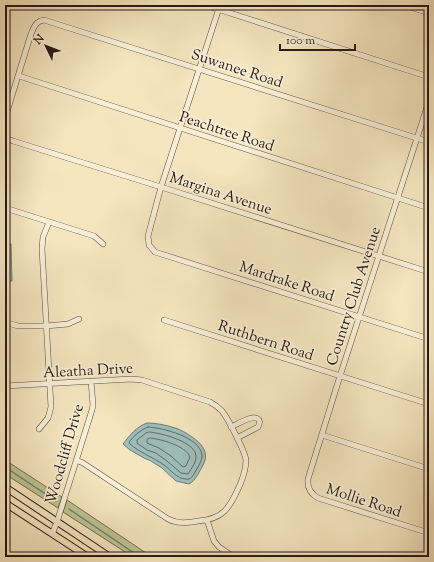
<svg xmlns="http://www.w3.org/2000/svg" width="434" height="562" font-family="'Sorts Mill Goudy',serif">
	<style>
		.green { fill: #bdc492; stroke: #726e52 }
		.water { fill: #9ebeba; stroke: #6f7c77 }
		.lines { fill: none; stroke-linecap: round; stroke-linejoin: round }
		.shore { stroke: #636b66; stroke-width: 1 }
		.stream { stroke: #6f7c77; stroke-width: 1.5 }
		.minor-casing { stroke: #5b4c3e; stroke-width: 6 }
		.major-casing { stroke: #281812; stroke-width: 8 }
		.minor { stroke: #f8efd6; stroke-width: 5 }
		.major { stroke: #f5e6c0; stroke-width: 6 }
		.labels { text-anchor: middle; stroke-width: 3.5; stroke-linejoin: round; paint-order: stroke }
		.street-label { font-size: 15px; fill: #281812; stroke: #f8efd6 }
	</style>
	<rect width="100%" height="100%" fill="#f5e6c0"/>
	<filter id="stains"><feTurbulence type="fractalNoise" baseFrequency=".005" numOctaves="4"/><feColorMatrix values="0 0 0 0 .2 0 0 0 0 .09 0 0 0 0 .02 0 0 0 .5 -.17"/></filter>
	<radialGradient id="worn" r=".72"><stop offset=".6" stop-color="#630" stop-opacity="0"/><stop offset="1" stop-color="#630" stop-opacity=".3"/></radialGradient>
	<!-- green -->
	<path class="green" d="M5,460L62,497L58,508L5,474Z
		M67,500L152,557H133L63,512Z"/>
	<!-- water -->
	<path class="water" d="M5,242L11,244L12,281L5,282Z
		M147,423C156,423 166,425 175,428C179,429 182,431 186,433C199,441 212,451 202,467C198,474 196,480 189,484L176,481L162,468L151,461L144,458L130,450L123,444C130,435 136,427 147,423Z"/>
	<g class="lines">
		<!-- shore -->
		<path class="shore" d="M148,427C163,428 200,437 202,455C202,461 198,467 195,472C193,476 191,480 186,479C177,479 171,470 164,465C153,457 140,453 130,444L129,442C134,436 140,430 148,427Z
			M149,432C161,433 197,442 196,457C196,463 191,469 188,474L181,473L167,461L156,453L147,450L137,443V440L146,433Z
			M150,438C161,439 186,446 190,457L186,466L183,467L171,456L159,448L147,443V440Z"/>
		<!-- stream -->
		<path class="stream" d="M5,467L56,501
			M69,509L140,557"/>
		<!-- minor casing -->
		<g class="minor-casing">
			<path id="minor" d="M205,5L429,77
				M220,5L161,187L148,236L149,245L155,252L429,339
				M404,5L429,13
				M19,76L429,208
				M429,101L340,376L308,479C307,488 311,494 318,498L429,533
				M5,118L31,34C34,27 36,21 44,20L429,142
				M5,137L8,139L13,141L161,187L429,272
				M5,208L94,236L103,244
				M164,320L429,404
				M8,323L18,326H46L68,324L79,319
				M5,386L131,379L142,380L210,402C214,404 218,407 222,411C228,418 245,452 246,460C246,470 243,478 239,487C229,509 223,519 198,521C187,523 178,524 168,519L83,463L76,460
				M231,427C236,425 253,414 258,419C261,421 259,425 258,427L237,438
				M39,429L48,418L51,407L42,249L43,237L49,222
				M322,435L429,469
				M207,520L214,541L219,547L234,557
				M52,534L57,522L92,410L93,405L91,381"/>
		</g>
		<!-- major casing -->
		<g class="major-casing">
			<path id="major" d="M5,487L110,557
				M5,503L88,557"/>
		</g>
		<!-- minor -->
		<use href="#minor" class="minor"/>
		<!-- major -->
		<use href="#major" class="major"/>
	</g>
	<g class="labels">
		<!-- street labels -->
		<g class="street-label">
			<text transform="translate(237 68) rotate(18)" y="5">Suwanee Road</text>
			<text transform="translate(227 131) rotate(18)" y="5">Peachtree Road</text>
			<text transform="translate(221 193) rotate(18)" y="5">Margina Avenue</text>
			<text transform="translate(287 281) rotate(18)" y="5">Mardrake Road</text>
			<text transform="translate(353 296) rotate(-72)" y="5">Country Club Avenue</text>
			<text transform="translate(266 340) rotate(18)" y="5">Ruthbern Road</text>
			<text transform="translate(88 370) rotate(-3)" y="5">Aleatha Drive</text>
			<text transform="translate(64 454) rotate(-74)" y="5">Woodcliff Drive</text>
			<text transform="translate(364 500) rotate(18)" y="5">Mollie Road</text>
		</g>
	</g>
	<!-- margin -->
	<rect width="434" height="562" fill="none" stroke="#f5e6c0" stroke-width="20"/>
	<rect x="6" y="6" width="422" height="550" fill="none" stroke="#281812" stroke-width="2"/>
	<rect x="10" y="10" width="414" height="542" fill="none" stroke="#281812"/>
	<!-- north arrow -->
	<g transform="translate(46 46) rotate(313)" stroke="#f8efd6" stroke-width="3" paint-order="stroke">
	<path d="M0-3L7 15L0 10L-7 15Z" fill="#281812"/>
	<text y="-6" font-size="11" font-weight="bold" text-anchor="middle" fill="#281812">N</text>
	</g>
	<!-- scale -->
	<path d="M280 44v6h75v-6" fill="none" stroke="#281812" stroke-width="2"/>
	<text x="286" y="44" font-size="12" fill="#281812" stroke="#f8efd6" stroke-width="3" paint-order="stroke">100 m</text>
	<rect width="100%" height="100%" filter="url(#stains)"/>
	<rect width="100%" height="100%" fill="url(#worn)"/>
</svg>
